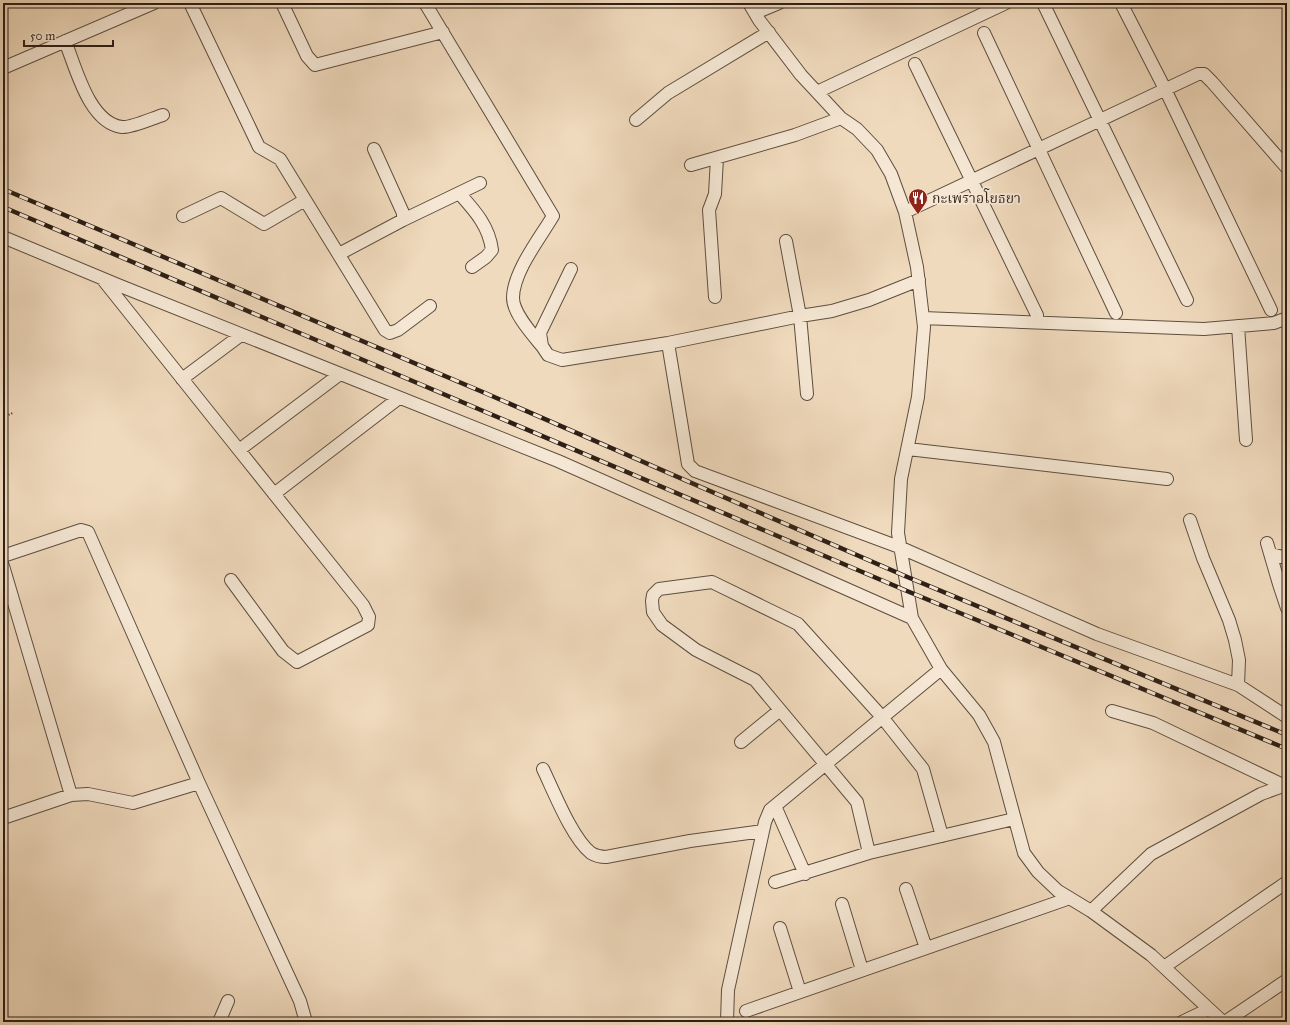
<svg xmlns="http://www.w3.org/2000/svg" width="1290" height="1025" font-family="'IM FELL Great Primer','Noto Serif Thai',serif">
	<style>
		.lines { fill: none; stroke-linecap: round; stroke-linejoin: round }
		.minor-casing { stroke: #5e4e40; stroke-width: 14 }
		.path { stroke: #2e1f16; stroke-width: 2; stroke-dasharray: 1 2; stroke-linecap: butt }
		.minor { stroke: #f5e7d4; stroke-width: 12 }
		.rail-casing { stroke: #2e1f16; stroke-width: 4.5 }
		.rail { stroke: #f5e7d4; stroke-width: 3; stroke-dasharray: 9; stroke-linecap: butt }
		.labels { text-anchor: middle; stroke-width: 4; stroke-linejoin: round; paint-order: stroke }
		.poi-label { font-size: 14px; fill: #2e1f16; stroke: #f5e7d4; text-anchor: start }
	</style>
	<rect width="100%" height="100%" fill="#f0dabd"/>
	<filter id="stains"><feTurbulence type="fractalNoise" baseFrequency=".005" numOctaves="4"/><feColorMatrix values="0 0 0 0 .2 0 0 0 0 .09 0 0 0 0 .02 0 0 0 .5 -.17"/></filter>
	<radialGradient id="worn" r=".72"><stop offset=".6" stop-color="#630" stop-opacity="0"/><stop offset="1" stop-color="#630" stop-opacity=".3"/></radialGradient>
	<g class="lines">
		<!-- minor casing -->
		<g class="minor-casing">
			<path id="minor" d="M190,3L259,147L280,159L385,330L390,333L398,330L430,306
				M282,3L307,56L315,65L443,32
				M425,3L553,216C540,238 513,272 513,298C513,313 532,334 541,345
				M749,3L759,20L801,75L841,118L857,129L877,150L891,174L905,212L917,267L924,327L918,397L901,479L898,533L912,618L941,669L979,715L994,742L1024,853L1038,872L1058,891L1091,911L1151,955L1223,1022
				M1043,3L1187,300
				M1121,3L1165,89L1271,310
				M755,13L779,3
				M984,33L1116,313
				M65,41C76,68 89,123 122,127C131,128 153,118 163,115
				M915,64L1037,315
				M3,68L154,3
				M817,92L1006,3
				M636,120L668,93L769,32
				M691,165L795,135L841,118
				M459,193C475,211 489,226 492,250L486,257L472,267
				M905,212L1198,74H1204L1212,82L1287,168
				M183,216L221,198L264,224L305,200
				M403,220L480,183
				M3,237L118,285L558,461L912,618
				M786,241L800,316L807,394
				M339,254L403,220V213L374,149
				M571,269L540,333L542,346L548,355L562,360L668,343L800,316L832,311L869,300L919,280
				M104,281L239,450L340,374
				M715,297L709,210L715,194L717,158
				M923,318L1204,329L1274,323L1287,318
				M1238,326L1246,440
				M668,343L688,464L695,471L899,547L1097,634L1238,685L1287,717
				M182,379L241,335
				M908,449L1167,479
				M274,494L399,398
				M1190,520L1203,558L1229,620L1235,640L1239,660L1238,685
				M1267,543L1279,584
				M1271,554L1287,558
				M3,556L81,530L88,532L199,783L300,1001L306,1022
				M3,566L71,795
				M1287,576L1279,584L1287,608
				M231,580L283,651L297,662L368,625L369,617L363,605L239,450
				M1112,711L1153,723L1287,787
				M741,742L780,710
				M543,769C554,792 572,838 591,853C596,856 601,857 606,857L690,841L763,831
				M775,806L805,874
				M3,818L71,795L88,794L133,803L199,783
				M869,853L857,802L755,680L696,650L662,625L653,612L652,601L653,595L659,589L712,582L798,624L882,717L923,769L942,836
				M775,882L869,853L1014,819
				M906,889L926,948
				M842,904L862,970
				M1091,911L1151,854L1261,794L1283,786
				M780,928L800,992
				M1164,967L1287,882
				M746,1011L1070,898
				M219,1022L228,1001
				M727,1022L728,990L765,822L770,810L941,669
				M1182,1022L1209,1009
				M1225,1022L1287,980"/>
		</g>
		<!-- path -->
		<path class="path" d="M3,417L13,413"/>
		<!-- minor -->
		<use href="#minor" class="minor"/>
		<!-- rail casing -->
		<g class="rail-casing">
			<path id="rail" d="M3,189L485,393L905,576L1287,735
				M3,207L907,591L1287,749"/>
		</g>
		<!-- rail -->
		<use href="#rail" class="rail"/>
	</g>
	<!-- icons -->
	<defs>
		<g id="restaurant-pin" transform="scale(1)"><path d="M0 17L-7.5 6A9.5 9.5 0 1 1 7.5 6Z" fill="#8f2418" stroke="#f5e7d4"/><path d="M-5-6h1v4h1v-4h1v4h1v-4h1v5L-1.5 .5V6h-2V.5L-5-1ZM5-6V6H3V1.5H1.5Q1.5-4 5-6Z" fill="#fff"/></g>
	</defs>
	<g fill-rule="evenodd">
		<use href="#restaurant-pin" x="918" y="198"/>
	</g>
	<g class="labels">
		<!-- poi labels -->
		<g class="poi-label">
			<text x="932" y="203">กะเพราอโยธยา</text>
		</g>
	</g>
	<!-- margin -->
	<rect width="1290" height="1025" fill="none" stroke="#f0dabd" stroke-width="16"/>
	<rect x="4" y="4" width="1282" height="1017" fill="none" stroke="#2e1f16" stroke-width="2"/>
	<rect x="8" y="8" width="1274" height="1009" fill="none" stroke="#2e1f16"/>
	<!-- scale -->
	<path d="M24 40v6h89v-6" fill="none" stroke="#2e1f16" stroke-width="2"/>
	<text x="30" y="40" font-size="12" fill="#2e1f16" stroke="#f5e7d4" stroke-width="3" paint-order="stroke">50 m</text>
	<rect width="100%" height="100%" filter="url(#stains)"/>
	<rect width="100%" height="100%" fill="url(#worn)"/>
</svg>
